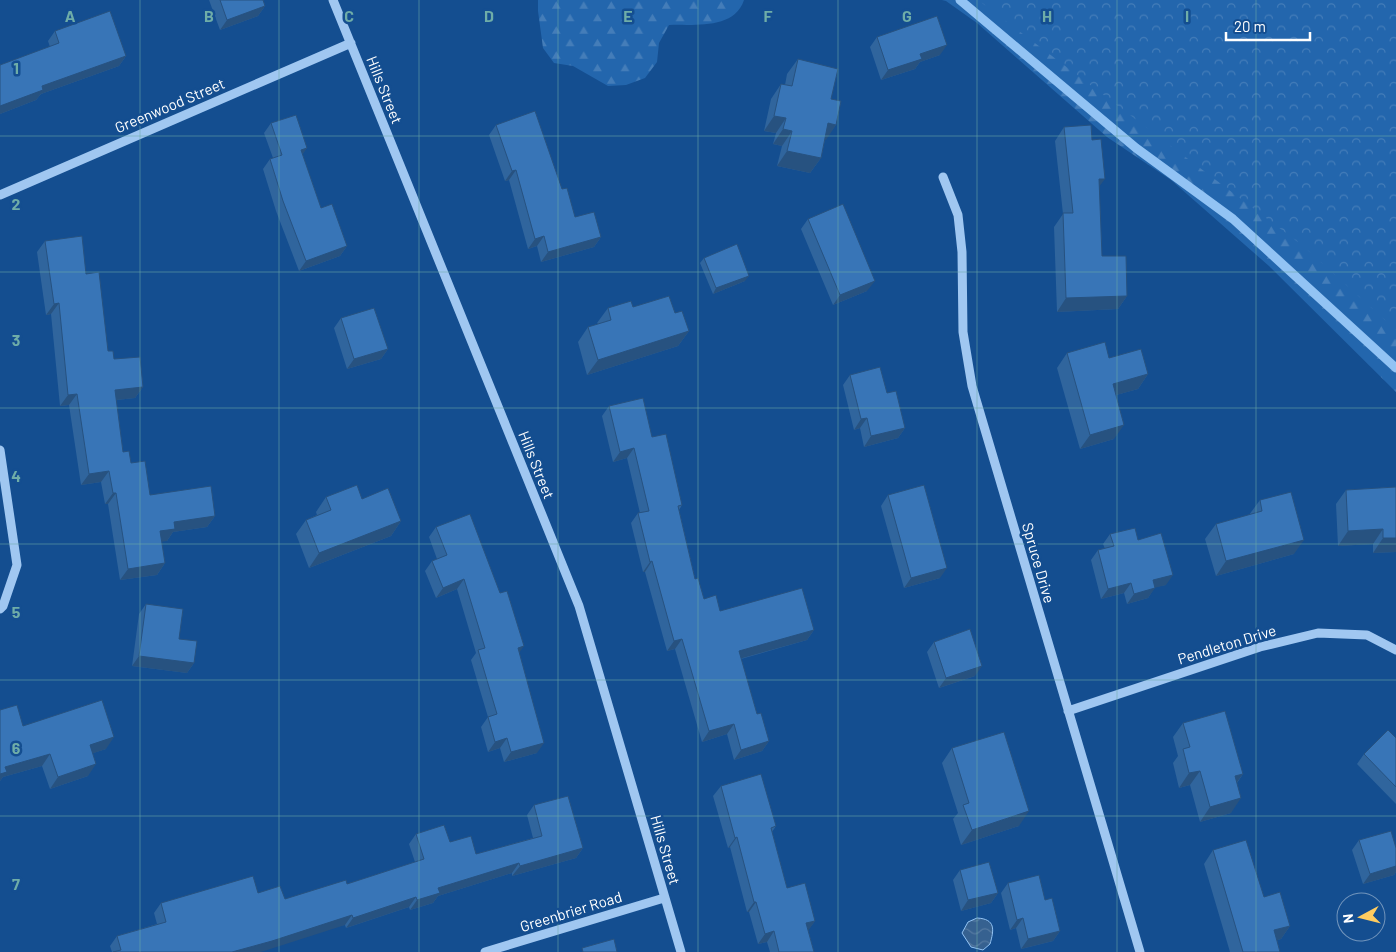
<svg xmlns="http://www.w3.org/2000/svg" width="1396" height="952" font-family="Barlow,sans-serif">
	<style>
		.forest { fill: url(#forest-firs) }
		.park { fill: url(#park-crowns) }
		.water { fill: url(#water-waves); stroke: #92c3f4 }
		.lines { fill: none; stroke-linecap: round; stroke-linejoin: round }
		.stream { stroke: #92c3f4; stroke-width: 9 }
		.minor { stroke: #a0c7f1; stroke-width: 9 }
		.wall { fill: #30659d }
		.shaded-wall { fill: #275280 }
		.building { fill: #3875b7; stroke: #275280 }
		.grid { fill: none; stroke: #6fada8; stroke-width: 1; stroke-opacity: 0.55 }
		.labels { text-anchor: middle; stroke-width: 5; stroke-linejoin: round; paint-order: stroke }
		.street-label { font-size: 15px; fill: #fff; stroke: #144e90 }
		.grid-label { font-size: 16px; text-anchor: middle; font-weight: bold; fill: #6fada8; stroke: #144e90; stroke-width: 5; stroke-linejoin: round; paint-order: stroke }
	</style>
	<defs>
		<pattern id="forest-firs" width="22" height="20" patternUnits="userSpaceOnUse" patternTransform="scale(1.25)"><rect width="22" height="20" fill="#2366ad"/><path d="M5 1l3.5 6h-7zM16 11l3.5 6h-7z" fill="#447db9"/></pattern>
		<pattern id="park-crowns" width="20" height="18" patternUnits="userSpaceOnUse" patternTransform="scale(1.25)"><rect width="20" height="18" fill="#2366ad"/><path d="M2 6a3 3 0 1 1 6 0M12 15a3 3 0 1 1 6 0" fill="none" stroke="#447db9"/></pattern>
		<pattern id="water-waves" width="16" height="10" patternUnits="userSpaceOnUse" patternTransform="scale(1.25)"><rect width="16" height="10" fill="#366190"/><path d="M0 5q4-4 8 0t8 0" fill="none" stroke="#5479a1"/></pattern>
	</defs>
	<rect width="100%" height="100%" fill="#144e90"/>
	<!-- forest -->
	<path class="forest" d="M538,0H744C734,30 694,24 669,25L659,43L657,62L645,78L626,85L608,86L573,66L554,63L543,48L538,11Z
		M942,0H1396V392L1269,266L1171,180L1107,137L977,23L946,1Z"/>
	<!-- park -->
	<path class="park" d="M978,0H1396V330L1303,246Z"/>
	<!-- water -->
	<path class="water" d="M977,918C996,919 994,930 990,944L983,950L971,947L962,933L968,922Z"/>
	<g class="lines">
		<!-- stream -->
		<path class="stream" d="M960,0L1136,148L1233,219L1396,368"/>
		<!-- minor -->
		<path class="minor" d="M333,0L579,606L681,952
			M943,177L958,215L962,252L963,332L972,386L1140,952
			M0,195L351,43
			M0,450L17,565L3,606L0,609
			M1068,711L1260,647L1318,633L1367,635L1396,650
			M485,952L664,898"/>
	</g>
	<!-- wall -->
	<path class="wall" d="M209,0H263L265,6L258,16L220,30Z
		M55,31L126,56L119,66L41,94L36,100L0,114V65L50,47L48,41Z
		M877,37L940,55L920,62L915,69L881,80L870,47Z
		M798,59L831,99L836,125L825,139L821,158L810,173L777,166L782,146L773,144L776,133L764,131L771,99L781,84L785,85L787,74Z
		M271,123L307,148L302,154L321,208L347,246L340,256L299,271L276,211L263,169L270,159L273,158L264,133Z
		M496,125L562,189L575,217L601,237L594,247L541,262L537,246L528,249L509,180L505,181L489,135Z
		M1064,127L1092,140L1099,187L1102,256L1127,296L1118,309L1057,312L1054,227L1063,214L1055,141Z
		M808,219L867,291L833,305L801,229Z
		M45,241L86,274L108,351L114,359L143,387L135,398L116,400L123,452L131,463L150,495L215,516L207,527L173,532L167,541H161L165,563L157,575L120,580L108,504H105L101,482L81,485L69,405L60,406L51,314L46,315L37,252Z
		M704,258L745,281L713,294L700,263Z
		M633,307L675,313L689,331L678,346L587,375L578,342L588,327L598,324L597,323L608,308Z
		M341,318L388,349L381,359L347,369L334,328Z
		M1067,353L1109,358L1148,374L1138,389L1116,395L1114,439L1080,449L1057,368Z
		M850,375L887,393L905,428L898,438L864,447L860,428L854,430L843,385Z
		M609,406L652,437L682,505L679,510L695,579L704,599L720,611L814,630L807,640L741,659L757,714L769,741L762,751L734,760L727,734L702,742L675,649L667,651L645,572H643L631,523L638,513H640L627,458L613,462L602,416Z
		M1396,487V552L1373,553V544L1338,546L1336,504L1346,490Z
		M888,495L940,578L904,588L881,506Z
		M326,497L362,499L401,521L391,536L309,568L296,534L306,520L317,515L316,512Z
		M1260,500L1294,554L1216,576L1205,539L1216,524L1249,515Z
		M436,527L519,653L537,753L504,762L500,748L488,752L481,727L488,717L471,660L476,653L457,589L436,598L425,571L432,561L437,559L429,537Z
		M1110,534L1138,540L1166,585L1155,587L1148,598L1127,604L1124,593L1101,599L1091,560L1098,550L1105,549L1103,544Z
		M146,604L179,639L194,663L187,673L132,666L139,614Z
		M934,642L975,676L939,688L927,652Z
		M0,710L23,726L106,749L93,753L88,776L50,789L42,766L3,777L0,781Z
		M1183,723L1243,774L1237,783L1231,813L1200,822L1190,785L1179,788L1173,763L1178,756L1173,737Z
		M1396,738V804L1357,764L1364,754Z
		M952,748L1019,826L961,845L953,819L958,813L942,763Z
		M721,786L776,826L772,832L787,888L815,921L808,930L814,952H770L767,942L758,944L749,912H747L730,847L728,848L713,796Z
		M534,805L583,848L576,858L512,876V873L438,896L433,903L410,910L409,907L346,928L345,925L112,952L110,946L117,936L157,924L154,913L161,903L258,893L285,899L347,884L415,862L409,844L416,834L450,842L476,854L533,838L527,815Z
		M1359,840L1396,848V872L1394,875L1363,884L1352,850Z
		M1213,850L1264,897L1290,926L1281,939L1277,940L1280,952H1230L1204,864Z
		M960,870L998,893L991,903L961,911L953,880Z
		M1008,883L1045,900L1060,931L1053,941L1021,949L1016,928L1010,930L1001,893Z"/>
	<!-- shaded-wall -->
	<path class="shaded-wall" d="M265,6L258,16L220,30L227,20Z
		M947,45L940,55L920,62L915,69L881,80L888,70L920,54Z
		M126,56L119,66L41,94L36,100L0,114V106L42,86Z
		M774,116L786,118L776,133L764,131Z
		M828,123L836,125L826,140L818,138Z
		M783,129L792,131L782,146L773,144Z
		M307,148L300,158L301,150Z
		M787,151L821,158L810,173L777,166Z
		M516,170L509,180L505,181L512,171Z
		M1099,179H1105L1095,192Z
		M544,236L537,246L528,249L535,239Z
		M601,237L594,247L541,262L548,252Z
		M347,246L340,256L299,271L306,261Z
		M749,276L745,281L713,294L716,288Z
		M875,281L867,291L833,305L840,295Z
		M1127,296L1118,309L1057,312L1066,298Z
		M59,303L51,314L46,315L54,304Z
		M689,331L678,346L587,375L598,360Z
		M388,349L381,359L347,369L354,359Z
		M1148,374L1138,389L1102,399L1113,384Z
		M143,387L135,398L107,401L115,390Z
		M77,394L69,405L60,406L68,395Z
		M867,418L860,428L854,430L861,419Z
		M1124,425L1114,439L1080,449L1090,435Z
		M905,428L898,438L864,447L871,436Z
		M634,448L627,458L613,462L620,452Z
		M109,471L101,482L81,485L89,474Z
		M113,493H116L108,504H105Z
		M215,516L207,527L173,532L167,541L152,543L160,531L174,522Z
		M401,521L391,536L309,568L319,553Z
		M1383,529L1373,544L1338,546L1348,531Z
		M1383,538H1396V552L1373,553Z
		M1304,540L1294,554L1216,576L1226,561Z
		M652,561L645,572H643L650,562Z
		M165,563L157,575L120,580L128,569Z
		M947,568L940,578L904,588L911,578Z
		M1173,575L1166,585L1146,590L1153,580Z
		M464,579L457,589L436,598L443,588Z
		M1131,583L1124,593L1101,599L1108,589Z
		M1155,588L1148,598L1127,604L1134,594Z
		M814,630L807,640L732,661L739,651Z
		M682,639L675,649L667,651L674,641Z
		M524,646L517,656L518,648Z
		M139,656L194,663L187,673L132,666Z
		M982,666L975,676L939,688L946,678Z
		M734,724L727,734L702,742L709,731Z
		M114,737L106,749L82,757L90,745Z
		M507,738L500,748L488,752L495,742Z
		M769,741L762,751L734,760L741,750Z
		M544,743L537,753L504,762L511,752Z
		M50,754L42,766L3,777L0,781V774L5,767Z
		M96,764L88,776L50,789L58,777Z
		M1200,771L1190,785L1179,788L1189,773Z
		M1243,774L1232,789L1235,776Z
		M1241,798L1231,813L1200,822L1210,807Z
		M1029,811L1019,826L961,845L972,830Z
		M737,837L730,847L728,848L735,838Z
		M583,848L576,858L512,876L520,866Z
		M519,863L512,873L438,896L433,903L410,910L417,900L438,888Z
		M1396,866V872L1394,875L1363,884L1370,874Z
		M998,893L991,903L961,911L968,900Z
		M416,897L409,907L346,928L353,918Z
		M754,902H756L749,912H747Z
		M352,915L345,925L261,952H232Z
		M1023,918L1016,928L1010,930L1017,920Z
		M815,921L808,931L806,923Z
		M1290,926L1281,939L1264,944L1274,930Z
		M774,931L767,942L758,944L765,934Z
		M1060,931L1053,941L1021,949L1028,939Z"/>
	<!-- building -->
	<path class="building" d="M220,0H263L265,6L227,20Z
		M110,11L126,56L42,86L43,90L0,106V65L59,43L55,31Z
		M937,16L947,45L920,54L922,59L888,70L877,37Z
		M798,59L838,69L831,99L841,101L836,125L828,123L821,158L787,151L792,131L783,129L786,118L774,116L781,84L792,86Z
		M535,111L562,189L567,188L575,217L594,212L601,237L548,252L544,236L535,239L516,170L512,171L496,125Z
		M296,115L307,148L301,150L321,208L332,204L347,246L306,261L283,201L270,159L282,155L271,123Z
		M1091,125L1092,140L1101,139L1105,179H1099L1102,256H1126L1127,296L1066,298L1063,213H1073L1064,127Z
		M843,204L875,281L840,295L808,219Z
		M82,236L86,274L99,272L108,351H113L114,359L140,357L143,387L115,390L123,452L129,451L131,463L145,461L150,495L211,486L215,516L174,522L175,529L160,531L165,563L128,569L116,493H113L109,471L89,474L77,394L68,395L59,303L54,304L45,241Z
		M737,244L749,276L716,288L704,258Z
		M669,296L675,313L682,311L689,331L598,360L588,327L611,320L608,308L631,301L633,307Z
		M374,308L388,349L354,359L341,318Z
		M1105,342L1109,358L1141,349L1148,374L1113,384L1124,425L1090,435L1067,353Z
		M880,367L887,393L896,391L905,428L871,436L867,418L861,419L850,375Z
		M643,398L652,437L666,434L682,505L678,506L695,579L698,578L704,599L716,595L720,611L802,588L814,630L739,651L757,714L761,713L769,741L741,750L734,724L709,731L682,639L674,641L652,561L650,562L638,513L649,511L634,448L620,452L609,406Z
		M357,485L362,499L388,488L401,521L319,553L306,520L331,510L326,497Z
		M924,485L947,568L911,578L888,495Z
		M1396,487V538H1383V529L1348,531L1346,490Z
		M1291,492L1304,540L1226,561L1216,524L1262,511L1260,500Z
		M470,514L500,593L507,591L524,646L518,648L544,743L511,752L507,738L495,742L488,717L497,714L478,650L485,648L464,579L443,588L432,561L447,555L436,527Z
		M1135,528L1138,540L1161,533L1173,575L1153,580L1155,588L1134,594L1131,583L1108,589L1098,550L1114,546L1110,534Z
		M146,604L183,609L179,639L197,641L194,663L139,656Z
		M970,629L982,666L946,678L934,642Z
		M102,700L114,737L90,745L96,764L58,777L50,754L5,767L7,772L0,774V710L17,705L23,726Z
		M1225,711L1243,774L1235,776L1241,798L1210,807L1200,771L1189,773L1183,749L1190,747L1183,723Z
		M1388,730L1396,738V787L1364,754Z
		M1004,732L1029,811L972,830L963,805L969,803L952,748Z
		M761,774L776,826L771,828L787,888L805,883L815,921L806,923L814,952H779L774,931L765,934L756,902H754L737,837L735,838L721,786Z
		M568,796L583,848L520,866L519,863L438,888L440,893L417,900L416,897L353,918L352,915L272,941L232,952H113L121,950L117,936L166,922L161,903L253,876L258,893L280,886L285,899L346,880L347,884L424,859L416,834L444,825L450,842L471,836L476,854L542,836L534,805Z
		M1391,831L1396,848V866L1370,874L1359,840Z
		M1246,840L1264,897L1280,892L1290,926L1274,930L1280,952H1243L1213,850Z
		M989,862L998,893L968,900L960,870Z
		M1039,875L1045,900L1052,898L1060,931L1028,939L1023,918L1017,920L1008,883Z
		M614,939L617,952H583L582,948Z"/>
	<!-- grid -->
	<path class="grid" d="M140,0V952M279,0V952M419,0V952M558,0V952M698,0V952M838,0V952M977,0V952M1117,0V952M1256,0V952M0,136H1396M0,272H1396M0,408H1396M0,544H1396M0,680H1396M0,816H1396"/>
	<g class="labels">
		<!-- street labels -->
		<g class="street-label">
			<text transform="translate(384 90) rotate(68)" y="5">Hills Street</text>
			<text transform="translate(170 106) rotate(-23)" y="5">Greenwood Street</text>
			<text transform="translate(536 465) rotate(68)" y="5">Hills Street</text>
			<text transform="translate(1038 563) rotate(74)" y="5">Spruce Drive</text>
			<text transform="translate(1227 645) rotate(-17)" y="5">Pendleton Drive</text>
			<text transform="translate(665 850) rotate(74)" y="5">Hills Street</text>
			<text transform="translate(571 912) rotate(-17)" y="5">Greenbrier Road</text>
		</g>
	</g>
	<g class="grid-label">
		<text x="70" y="22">A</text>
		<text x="209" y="22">B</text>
		<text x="349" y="22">C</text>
		<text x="489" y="22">D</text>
		<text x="628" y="22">E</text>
		<text x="768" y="22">F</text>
		<text x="907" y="22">G</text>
		<text x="1047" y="22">H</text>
		<text x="1187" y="22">I</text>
		<text x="16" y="74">1</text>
		<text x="16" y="210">2</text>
		<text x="16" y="346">3</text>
		<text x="16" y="482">4</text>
		<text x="16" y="618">5</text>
		<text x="16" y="754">6</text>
		<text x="16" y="890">7</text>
	</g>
	<!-- north arrow -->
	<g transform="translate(1361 917) rotate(263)"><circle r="24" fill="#144e90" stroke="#7295bc"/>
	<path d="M0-4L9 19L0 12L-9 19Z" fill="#ffcc60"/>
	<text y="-8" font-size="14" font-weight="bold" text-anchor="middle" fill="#ffffff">N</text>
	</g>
	<!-- scale -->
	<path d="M1226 32v8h84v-8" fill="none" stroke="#ffffff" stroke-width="2.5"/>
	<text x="1234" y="32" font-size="15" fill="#ffffff" stroke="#144e90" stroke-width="4" paint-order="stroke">20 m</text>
</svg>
